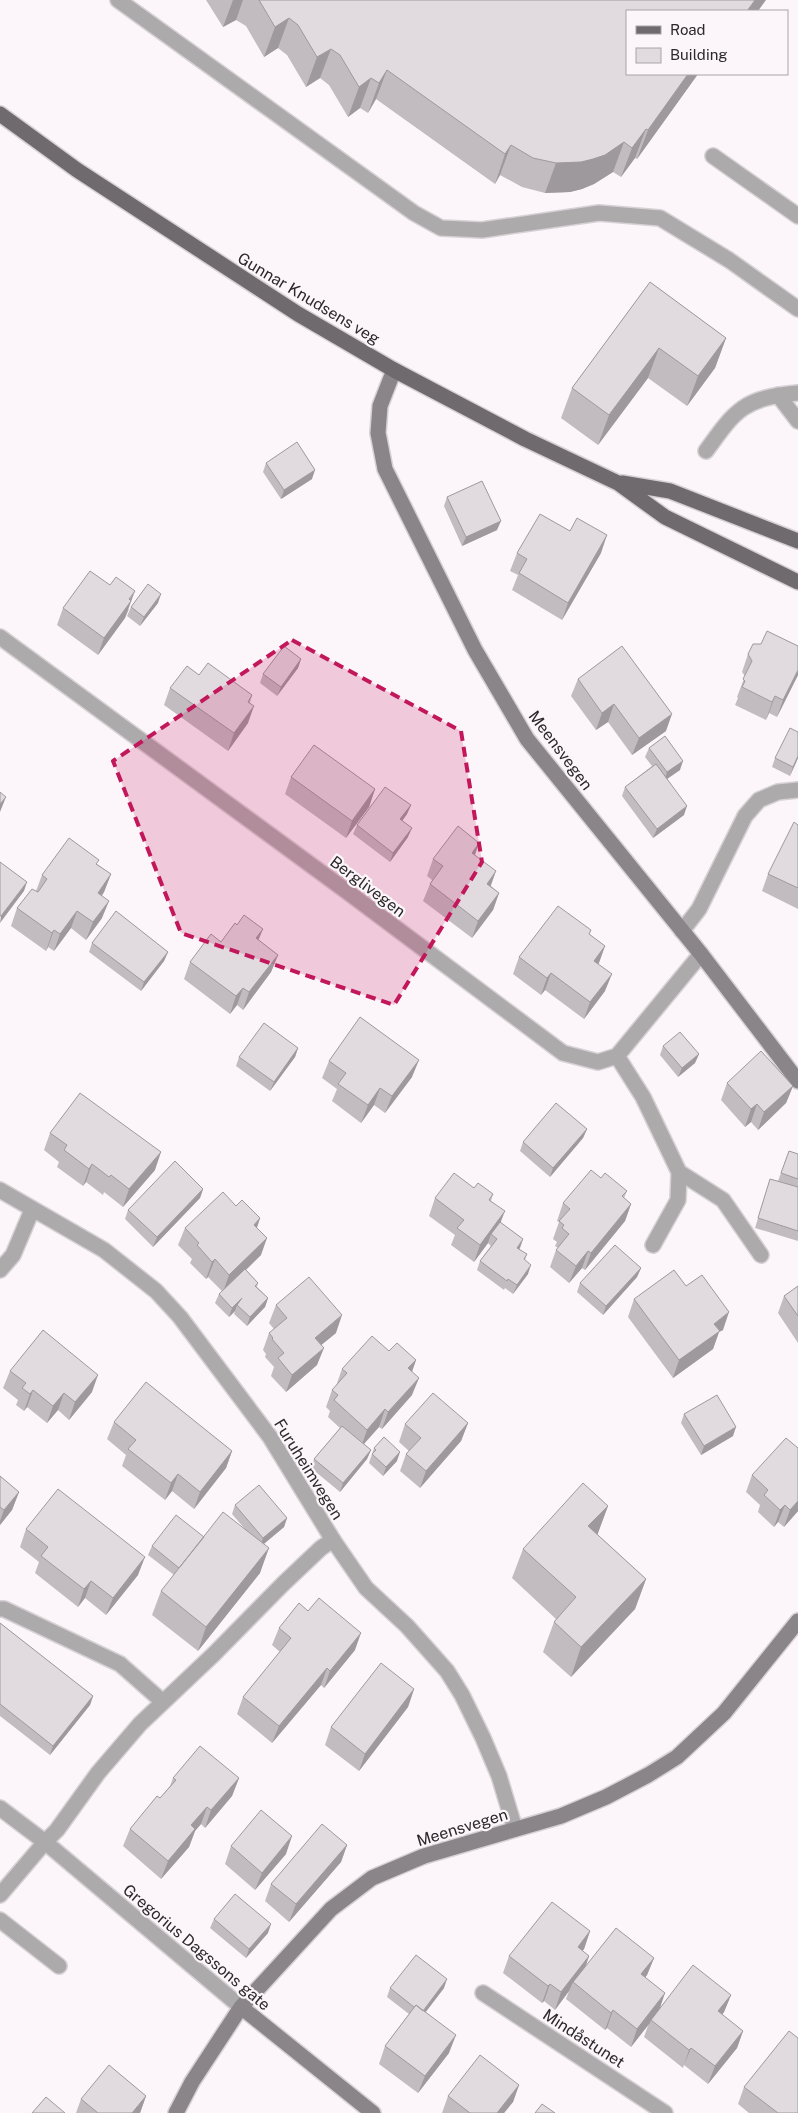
<svg xmlns="http://www.w3.org/2000/svg" width="798" height="2113" font-family="'Public Sans',sans-serif">
	<style>
		.lines { fill: none; stroke-linecap: round; stroke-linejoin: round }
		.lane-casing { stroke: #d6d1d5; stroke-width: 18 }
		.street-casing { stroke: #d6d1d5; stroke-width: 18 }
		.secondary-casing { stroke: #d6d1d5; stroke-width: 18 }
		.primary-casing { stroke: #d6d1d5; stroke-width: 18 }
		.lane { stroke: #adaaac; stroke-width: 15 }
		.street { stroke: #adaaac; stroke-width: 15 }
		.secondary { stroke: #898588; stroke-width: 15 }
		.primary { stroke: #6f6a6e; stroke-width: 15 }
		.wall { fill: #c2bcc1 }
		.shaded-wall { fill: #9e999d }
		.building { fill: #e1dbe0; stroke: #9e999d }
		.marked { fill: #c2185b; fill-opacity: 0.2; stroke: #c2185b; stroke-width: 4; stroke-dasharray: 10 6; stroke-linejoin: round }
		.labels { text-anchor: middle; stroke-width: 4.5; stroke-linejoin: round; paint-order: stroke }
		.street-label { font-size: 16px; fill: #2b292a; stroke: #fcf6fa }
	</style>
	<rect width="100%" height="100%" fill="#fcf6fa"/>
	<g class="lines">
		<!-- lane casing -->
		<g class="lane-casing">
			<path id="lane" d="M118,0L414,213L441,228L482,230L599,213L660,218L729,260L798,309
				M713,156L798,216
				M778,395L798,421
				M706,451C736,409 744,398 798,393
				M682,931L699,909L745,816L759,800L778,792L798,790
				M617,1056L643,1097L679,1172L723,1200L761,1255
				M653,1245L678,1200L679,1172
				M0,1609H4L120,1664L163,1702
				M45,1842L57,1830L98,1773L140,1724L214,1654L283,1584L321,1548L333,1540
				M0,1920L59,1966
				M483,1993L665,2113"/>
		</g>
		<!-- street casing -->
		<g class="street-casing">
			<path id="street" d="M0,637L345,890L563,1053L598,1062L617,1056L701,954
				M0,1190L104,1250L156,1291L180,1317L270,1437L333,1540L366,1588L407,1626L447,1671L462,1695L483,1738L499,1776L515,1829
				M0,1270L13,1255L32,1210
				M0,1808L45,1842L241,2007
				M0,1895L45,1842"/>
		</g>
		<!-- secondary casing -->
		<g class="secondary-casing">
			<path id="secondary" d="M394,370L380,406L378,433L385,469L475,650L527,739L701,954L798,1081
				M241,2007L373,2113
				M176,2113L192,2082L241,2007L331,1909L372,1878L424,1856L561,1816L606,1797L648,1775L677,1757L724,1713L798,1621"/>
		</g>
		<!-- primary casing -->
		<g class="primary-casing">
			<path id="primary" d="M0,114L77,170L298,314L394,370L525,439L618,483L665,517L798,582
				M622,483L670,491L798,541"/>
		</g>
		<!-- lane -->
		<use href="#lane" class="lane"/>
		<!-- street -->
		<use href="#street" class="street"/>
		<!-- secondary -->
		<use href="#secondary" class="secondary"/>
		<!-- primary -->
		<use href="#primary" class="primary"/>
	</g>
	<!-- wall -->
	<path class="wall" d="M206,0H766L627,11V74H698L637,159L635,158L621,177L613,172L594,184L582,189L570,192L545,193L522,187L500,175L495,184L376,99L368,113L360,108L348,117L329,85L320,78L306,87L287,55L278,48L264,57L246,26L236,20L223,27Z
		M650,282L726,338L715,368L687,406L648,378L598,445L561,418L572,388Z
		M266,463L312,479L281,499L263,472Z
		M447,497L497,530L462,546L444,506Z
		M517,553H601L562,620L512,590L518,575L510,571Z
		M158,603L140,626L127,616L131,607Z
		M63,608L129,609L125,618L98,655L57,625Z
		M798,646V675L777,717L769,713L766,720L735,705L738,698L737,697L745,676L742,672L748,654Z
		M301,659L298,668L277,696L260,683L263,674Z
		M199,675L252,695L250,703L248,723L228,751L164,705L170,688Z
		M578,679L666,731L632,755L608,722L596,730L571,696Z
		M649,748L680,770L667,779L684,815L653,838L622,796L625,787L652,766L645,757Z
		M775,758H798L790,776L772,767Z
		M291,777L375,789L369,807L346,838L285,794Z
		M411,805L407,814L402,821L408,837L390,862L353,834L357,825Z
		M798,825V909L762,891L768,874Z
		M479,843L475,855L491,886L499,893L493,910L472,938L423,901L430,884L432,880L427,876L433,859Z
		M97,864L111,874L104,892L102,896V918L86,940L71,928L54,951L48,947L46,951L11,926L17,908L36,891L42,875Z
		M591,930L589,934L605,946L598,964L605,991L584,1019L545,990L541,995L513,974L519,957Z
		M258,940L278,955L271,972L243,1010L237,1005L230,1014L184,979L190,962L221,942Z
		M92,943L168,952L164,961L141,991L89,952Z
		M663,1046L699,1054L695,1063L678,1077L660,1055Z
		M298,1048L295,1057L270,1091L236,1066L239,1057Z
		M329,1061L412,1077L385,1113L374,1105L361,1123L332,1101L337,1089L322,1078Z
		M727,1083L793,1086L786,1103L758,1130L751,1122L745,1127L721,1100Z
		M587,1129L583,1138L550,1177L520,1151L523,1142Z
		M50,1133L155,1170L123,1207L104,1192L103,1195L86,1182L83,1186L57,1167L59,1162L44,1150Z
		M789,1151L798,1154V1241L755,1228L770,1179L778,1181Z
		M601,1178L627,1191L624,1198L631,1204L625,1221L585,1270L582,1268L569,1283L550,1267L556,1250L558,1248L555,1246L557,1242L553,1239L559,1222L557,1221L563,1203Z
		M474,1188L493,1194L491,1201L501,1223L523,1239L519,1249L527,1254L525,1260L528,1274L513,1294L505,1288L504,1290L477,1270L480,1261L491,1246L488,1243L474,1262L451,1245L455,1235L429,1216L435,1198Z
		M203,1189L200,1198L153,1247L125,1219L128,1210Z
		M236,1206L260,1218L257,1228L261,1255L246,1270L258,1283L257,1287L268,1298L265,1307L247,1326L234,1314L235,1311L229,1317L215,1303L219,1294L222,1291L208,1277L206,1279L190,1263L192,1259L178,1245L185,1228Z
		M641,1268L637,1277L603,1315L577,1292L580,1283Z
		M686,1286L723,1330L719,1332L713,1349L673,1378L628,1317L634,1299Z
		M798,1286V1343L778,1313L784,1296Z
		M276,1305L336,1333L321,1345L317,1365L286,1392L271,1376L274,1367L265,1357L266,1354L263,1350L269,1333L274,1329L269,1323Z
		M389,1351L416,1360L412,1372V1395L382,1429L379,1427L364,1444L371,1450L367,1459L340,1492L311,1468L314,1459L340,1428L328,1417L330,1411L326,1407L332,1390L336,1386L342,1369Z
		M10,1371L92,1392L69,1420L58,1410L47,1423L27,1407L24,1411L16,1405L18,1400L3,1388Z
		M684,1414L733,1436L701,1455L681,1423Z
		M114,1422L232,1451L226,1468L194,1509L172,1491L165,1500L122,1466L126,1455L107,1439Z
		M468,1423L461,1441L420,1488L400,1471L406,1454L409,1451L399,1442L405,1424Z
		M374,1448L397,1461L383,1476L369,1463Z
		M798,1448V1511L784,1527L778,1522L774,1527L758,1512L760,1505L746,1492L752,1475Z
		M0,1476L19,1492L12,1510L0,1525Z
		M235,1505L287,1518L284,1527L264,1544L260,1573L198,1651L152,1615L161,1591L174,1575L148,1555L152,1546L204,1537L244,1528L232,1514Z
		M608,1506L597,1534L646,1579L635,1609L571,1677L543,1652L554,1622L556,1619L512,1578L523,1549Z
		M26,1529L138,1575L106,1615L85,1598L78,1607L35,1573L39,1562L20,1547Z
		M0,1623L93,1696L90,1705L50,1755L0,1716Z
		M279,1628L355,1650L324,1688L321,1685L272,1743L237,1714L243,1697L280,1652L272,1645Z
		M414,1689L408,1707L359,1771L325,1745L331,1727Z
		M173,1778H239L232,1796L205,1828L201,1824L195,1831L189,1847L161,1879L123,1846L130,1829L160,1798L170,1786Z
		M347,1845L341,1862L289,1922L265,1901L271,1884Z
		M231,1846L286,1854L255,1890L225,1864Z
		M214,1919L268,1933L246,1958L210,1928Z
		M590,1931L584,1949L582,1951L589,1956L586,1965L654,1958L647,1975L645,1977L660,2008L731,1995L724,2012L722,2015L743,2031L737,2048L708,2084L684,2065L683,2068L644,2037L649,2023L631,2047L607,2028L605,2030L566,1999L569,1991L555,2010L544,2001L542,2003L503,1973L509,1956Z
		M390,1988H444L425,2013L449,2053L418,2093L379,2064L385,2046L409,2014L387,1997Z
		M519,2085L513,2102L504,2113H442L448,2096Z
		M744,2087L798,2113H749L738,2104Z
		M146,2096L140,2113H76L81,2099Z"/>
	<!-- shaded-wall -->
	<path class="shaded-wall" d="M233,0H243L236,20L223,27Z
		M755,0H766L758,11H747Z
		M289,18L278,48L264,57L275,27Z
		M331,49L320,78L306,87L317,57Z
		M387,70L376,99L368,113L379,83Z
		M688,74H698L637,159L648,130Z
		M371,78L360,108L348,117L359,87Z
		M646,129L635,158L621,177L632,148Z
		M624,142L613,172L594,184L582,189L570,192L545,193L556,163Z
		M511,145L500,175L495,184L505,154Z
		M726,338L715,368L687,406L698,376Z
		M659,348L648,378L598,445L609,415Z
		M315,470L312,479L281,499L284,490Z
		M501,521L497,530L462,546L466,537Z
		M607,535L601,553L562,620L568,603Z
		M135,591L125,618L98,655L104,638Z
		M161,594L158,603L140,626L144,617Z
		M301,659L298,668L277,696L281,687Z
		M798,670V675L777,717L783,700Z
		M775,696L769,713L766,720L772,702Z
		M614,704L608,722L596,730L602,713Z
		M254,706L248,723L228,751L234,733Z
		M672,714L666,731L632,755L639,738Z
		M798,756V758L790,776L793,767Z
		M683,761L680,770L664,781L667,772Z
		M375,789L369,807L346,838L352,821Z
		M6,797L0,812V804Z
		M411,805L407,814L397,828L400,819Z
		M687,806L684,815L653,838L657,829Z
		M412,828L408,837L390,862L393,853Z
		M479,843L473,860L472,853Z
		M496,871L490,888L487,884Z
		M111,874L104,892L91,910L98,893Z
		M27,882L24,891L0,923L1,916Z
		M499,893L493,910L472,938L478,921Z
		M109,901L102,918L86,940L93,922Z
		M77,911L71,928L54,951L60,934Z
		M263,929L256,946V938Z
		M54,930L48,947L46,951L52,933Z
		M605,946L599,963L588,978L594,961Z
		M168,952L164,961L141,991L144,982Z
		M278,955L271,972L243,1010L249,992Z
		M551,973L545,990L541,995L547,978Z
		M612,974L605,991L584,1019L590,1002Z
		M243,988L237,1005L230,1014L236,996Z
		M298,1048L295,1057L270,1091L274,1082Z
		M699,1054L695,1063L678,1077L682,1068Z
		M419,1060L412,1077L385,1113L392,1096Z
		M793,1086L786,1103L758,1130L764,1112Z
		M380,1088L374,1105L361,1123L368,1105Z
		M757,1104L751,1122L745,1127L751,1109Z
		M587,1129L583,1138L550,1177L553,1168Z
		M161,1152L155,1170L123,1207L129,1189Z
		M92,1164L86,1182L83,1186L89,1169Z
		M203,1189L200,1198L153,1247L157,1237Z
		M631,1204L625,1221L585,1270L591,1253Z
		M505,1211L498,1229L491,1234L488,1243L474,1262L480,1245Z
		M260,1218L254,1236V1225Z
		M267,1238L261,1255L223,1292L229,1275Z
		M523,1239L520,1248L514,1257L517,1248Z
		M588,1251L582,1268L569,1283L576,1266Z
		M215,1259L208,1277L206,1279L212,1262Z
		M531,1265L528,1274L513,1294L517,1285Z
		M641,1268L637,1277L603,1315L606,1306Z
		M242,1298L237,1305L235,1311L229,1317L232,1308Z
		M268,1298L265,1307L247,1326L250,1317Z
		M729,1312L723,1330L719,1332L713,1349L673,1378L679,1360L714,1324Z
		M342,1315L336,1333L309,1355L315,1338Z
		M324,1348L317,1365L286,1392L292,1375Z
		M416,1360L410,1377L408,1368Z
		M98,1375L92,1392L69,1420L75,1402Z
		M419,1378L412,1395L382,1429L388,1412Z
		M33,1390L27,1407L24,1411L30,1394Z
		M64,1393L58,1410L47,1423L53,1406Z
		M385,1409L379,1427L361,1447L367,1430Z
		M468,1423L461,1441L420,1488L426,1471Z
		M736,1427L733,1436L701,1455L704,1446Z
		M371,1450L367,1459L340,1492L343,1483Z
		M232,1451L226,1468L194,1509L200,1492Z
		M400,1452L397,1461L383,1476L386,1467Z
		M178,1474L172,1491L165,1500L171,1483Z
		M19,1492L12,1510L0,1525V1521L4,1510Z
		M798,1501V1511L784,1527L790,1510Z
		M785,1505L778,1522L774,1527L780,1510Z
		M608,1506L597,1536L588,1526Z
		M287,1518L284,1527L260,1547L263,1538Z
		M269,1548L260,1573L198,1651L206,1627Z
		M145,1557L138,1575L106,1615L113,1598Z
		M646,1579L635,1609L571,1677L581,1647Z
		M91,1581L85,1598L78,1607L84,1589Z
		M361,1633L355,1650L324,1688L330,1671Z
		M327,1668L321,1685L272,1743L279,1726Z
		M414,1689L408,1707L359,1771L365,1754Z
		M93,1696L90,1705L50,1755L53,1746Z
		M239,1778L232,1796L205,1828L211,1810Z
		M207,1807L201,1824L195,1831L189,1847L161,1879L168,1861L191,1825Z
		M292,1836L286,1854L255,1890L262,1873Z
		M347,1845L341,1862L289,1922L296,1904Z
		M271,1924L268,1933L246,1958L249,1949Z
		M590,1931L584,1949L572,1965L578,1947Z
		M589,1956L583,1974L573,1982L569,1991L555,2010L561,1992Z
		M654,1958L647,1975L635,1991L641,1974Z
		M447,1979L444,1988L418,2022L422,2013Z
		M550,1984L544,2001L542,2003L548,1986Z
		M665,1993L659,2011L651,2020L650,2023L631,2047L637,2029Z
		M731,1995L724,2012L712,2028L718,2011Z
		M613,2010L607,2028L605,2030L611,2013Z
		M743,2031L737,2048L708,2084L715,2066Z
		M456,2035L449,2053L418,2093L425,2076Z
		M691,2048L684,2065L683,2068L689,2050Z
		M519,2085L513,2102L504,2113H497Z
		M146,2096L140,2113H132Z"/>
	<!-- building -->
	<path class="building" d="M259,0H755L747,11H627V74H688L648,130L646,129L632,148L624,142L605,155L593,159L581,162L556,163L533,158L511,145L505,154L387,70L379,83L371,78L359,87L340,55L331,49L317,57L298,25L289,18L275,27Z
		M650,282L726,338L698,376L659,348L609,415L572,388Z
		M297,442L315,470L284,490L266,463Z
		M482,481L501,521L466,537L447,497Z
		M540,514L570,531L577,518L607,535L568,603L519,573L527,559L517,553Z
		M90,571L110,585L116,577L135,591L129,599L131,601L104,638L63,608Z
		M148,584L161,594L144,617L131,607Z
		M767,631L798,646V670L783,700L775,696L772,702L742,687L745,681L743,679L752,661L748,654L753,644H761Z
		M284,646L301,659L281,687L263,674Z
		M622,646L672,714L639,738L614,704L602,713L578,679Z
		M208,663L252,695L248,702L254,706L234,733L170,688L187,666L199,675Z
		M790,728L798,732V756L793,767L775,758Z
		M665,736L683,761L667,772L649,748Z
		M314,745L375,789L352,821L291,777Z
		M656,764L687,806L657,829L625,787Z
		M385,787L411,805L400,819L412,828L393,853L357,825Z
		M0,792L6,797L0,804Z
		M794,822L798,825V888L768,874Z
		M458,826L479,843L472,853L496,871L487,884L499,893L478,921L430,884L443,866L433,859Z
		M69,838L99,860L96,864L111,874L98,893L109,901L93,922L77,911L60,934L54,930L52,933L17,908L32,889L38,892L47,879L42,875Z
		M0,862L27,882L1,916H0Z
		M558,906L591,930L589,934L605,946L594,961L612,974L590,1002L551,973L547,978L519,957Z
		M116,911L168,952L144,982L92,943Z
		M244,915L263,929L256,938L278,955L249,992L243,988L236,996L190,962L211,934L221,942L235,923L237,925Z
		M360,1017L419,1060L392,1096L380,1088L368,1105L338,1084L346,1073L329,1061Z
		M264,1023L298,1048L274,1082L239,1057Z
		M680,1032L699,1054L682,1068L663,1046Z
		M761,1051L793,1086L764,1112L757,1104L751,1109L727,1083Z
		M80,1093L161,1152L129,1189L111,1175L109,1177L92,1164L89,1169L64,1150L67,1145L50,1133Z
		M556,1103L587,1129L553,1168L523,1142Z
		M789,1151L798,1154V1179L781,1173Z
		M175,1161L203,1189L157,1237L128,1210Z
		M591,1170L601,1178L605,1173L627,1191L622,1196L631,1204L591,1253L588,1251L576,1266L556,1250L569,1234L562,1228L564,1225L559,1221L570,1209L563,1203Z
		M454,1173L474,1188L478,1183L493,1194L489,1200L505,1211L480,1245L457,1228L464,1220L435,1198Z
		M770,1179L798,1187V1231L758,1218Z
		M223,1192L236,1206L242,1200L260,1218L254,1225L267,1238L229,1275L215,1259L212,1262L197,1245L199,1243L185,1228Z
		M500,1222L523,1239L517,1248L527,1254L524,1259L531,1265L517,1285L508,1279L507,1281L480,1261L497,1239L491,1234Z
		M615,1245L641,1268L606,1306L580,1283Z
		M245,1269L258,1283L255,1286L268,1298L250,1317L237,1305L242,1298L232,1308L219,1294Z
		M674,1270L686,1286L702,1275L729,1312L714,1324L720,1331L679,1360L634,1299Z
		M309,1277L342,1315L315,1338L324,1348L292,1375L278,1358L284,1353L272,1339L273,1338L269,1333L287,1318L276,1305Z
		M798,1286V1316L784,1296Z
		M43,1330L98,1375L75,1402L64,1393L53,1406L33,1390L30,1394L22,1388L26,1383L10,1371Z
		M372,1336L389,1351L397,1343L416,1360L408,1368L419,1378L388,1412L385,1409L367,1430L334,1400L338,1395L332,1390L347,1373L342,1369Z
		M146,1382L232,1451L200,1492L178,1474L171,1483L128,1449L136,1440L114,1422Z
		M433,1393L468,1423L426,1471L406,1454L421,1438L405,1424Z
		M717,1395L736,1427L704,1446L684,1414Z
		M342,1426L371,1450L343,1483L314,1459Z
		M384,1437L400,1452L386,1467L372,1454L376,1450L374,1448Z
		M786,1438L798,1448V1501L790,1510L785,1505L780,1510L764,1495L768,1490L752,1475Z
		M0,1476L19,1492L4,1510L0,1507Z
		M583,1483L608,1506L588,1526L646,1579L581,1647L554,1622L576,1597L523,1549Z
		M259,1485L287,1518L263,1538L235,1505Z
		M58,1489L145,1557L113,1598L91,1581L84,1589L63,1573L41,1556L48,1547L26,1529Z
		M223,1512L269,1548L206,1627L161,1591Z
		M176,1515L204,1537L179,1568L152,1546Z
		M319,1598L361,1633L330,1671L327,1668L279,1726L243,1697L291,1638L279,1628L299,1603L308,1611Z
		M0,1623L93,1696L53,1746L0,1704Z
		M381,1663L414,1689L365,1754L331,1727Z
		M200,1746L239,1778L211,1810L207,1807L191,1825L195,1829L168,1861L130,1829L157,1796L160,1798L176,1780L173,1778Z
		M261,1810L292,1836L262,1873L231,1846Z
		M322,1824L347,1845L296,1904L271,1884Z
		M235,1894L271,1924L249,1949L214,1919Z
		M552,1902L590,1931L578,1947L589,1956L561,1992L550,1984L548,1986L509,1956Z
		M616,1928L654,1958L641,1974L665,1993L637,2029L613,2010L611,2013L573,1982Z
		M416,1955L447,1979L423,2011L416,2005L414,2007L390,1988Z
		M693,1965L731,1995L718,2011L743,2031L715,2066L691,2048L689,2050L651,2020Z
		M416,2005L456,2035L425,2076L385,2046Z
		M789,2031L798,2038V2113H778L744,2087Z
		M480,2055L519,2085L497,2113H470L448,2096Z
		M109,2065L146,2096L132,2113H98L81,2099Z
		M46,2097L65,2113H32Z
		M542,2104L555,2113H535Z"/>
	<!-- marked area -->
	<path class="marked" d="M292,640L461,731L482,862L394,1005L181,933L113,761Z"/>
	<g class="labels">
		<!-- street labels -->
		<g class="street-label">
			<text transform="translate(309 298) rotate(31)" y="6">Gunnar Knudsens veg</text>
			<text transform="translate(561 750) rotate(53)" y="6">Meensvegen</text>
			<text transform="translate(368 886) rotate(37)" y="6">Berglivegen</text>
			<text transform="translate(309 1469) rotate(58)" y="6">Furuheimvegen</text>
			<text transform="translate(462 1827) rotate(-17)" y="6">Meensvegen</text>
			<text transform="translate(197 1947) rotate(40)" y="6">Gregorius Dagssons gate</text>
			<text transform="translate(584 2038) rotate(33)" y="6">Mindåstunet</text>
		</g>
	</g>
	<!-- legend -->
	<rect x="626" y="10" width="162" height="65" fill="#fcf6fa" stroke="#a8a4a7"/>
	<rect x="636" y="26" width="25" height="8" fill="#6f6a6e" stroke="#a8a4a7"/>
	<text x="670" y="35" font-size="15" fill="#2b292a">Road</text>
	<rect x="636" y="48" width="25" height="15" fill="#e1dbe0" stroke="#a8a4a7"/>
	<text x="670" y="60" font-size="15" fill="#2b292a">Building</text>
</svg>
